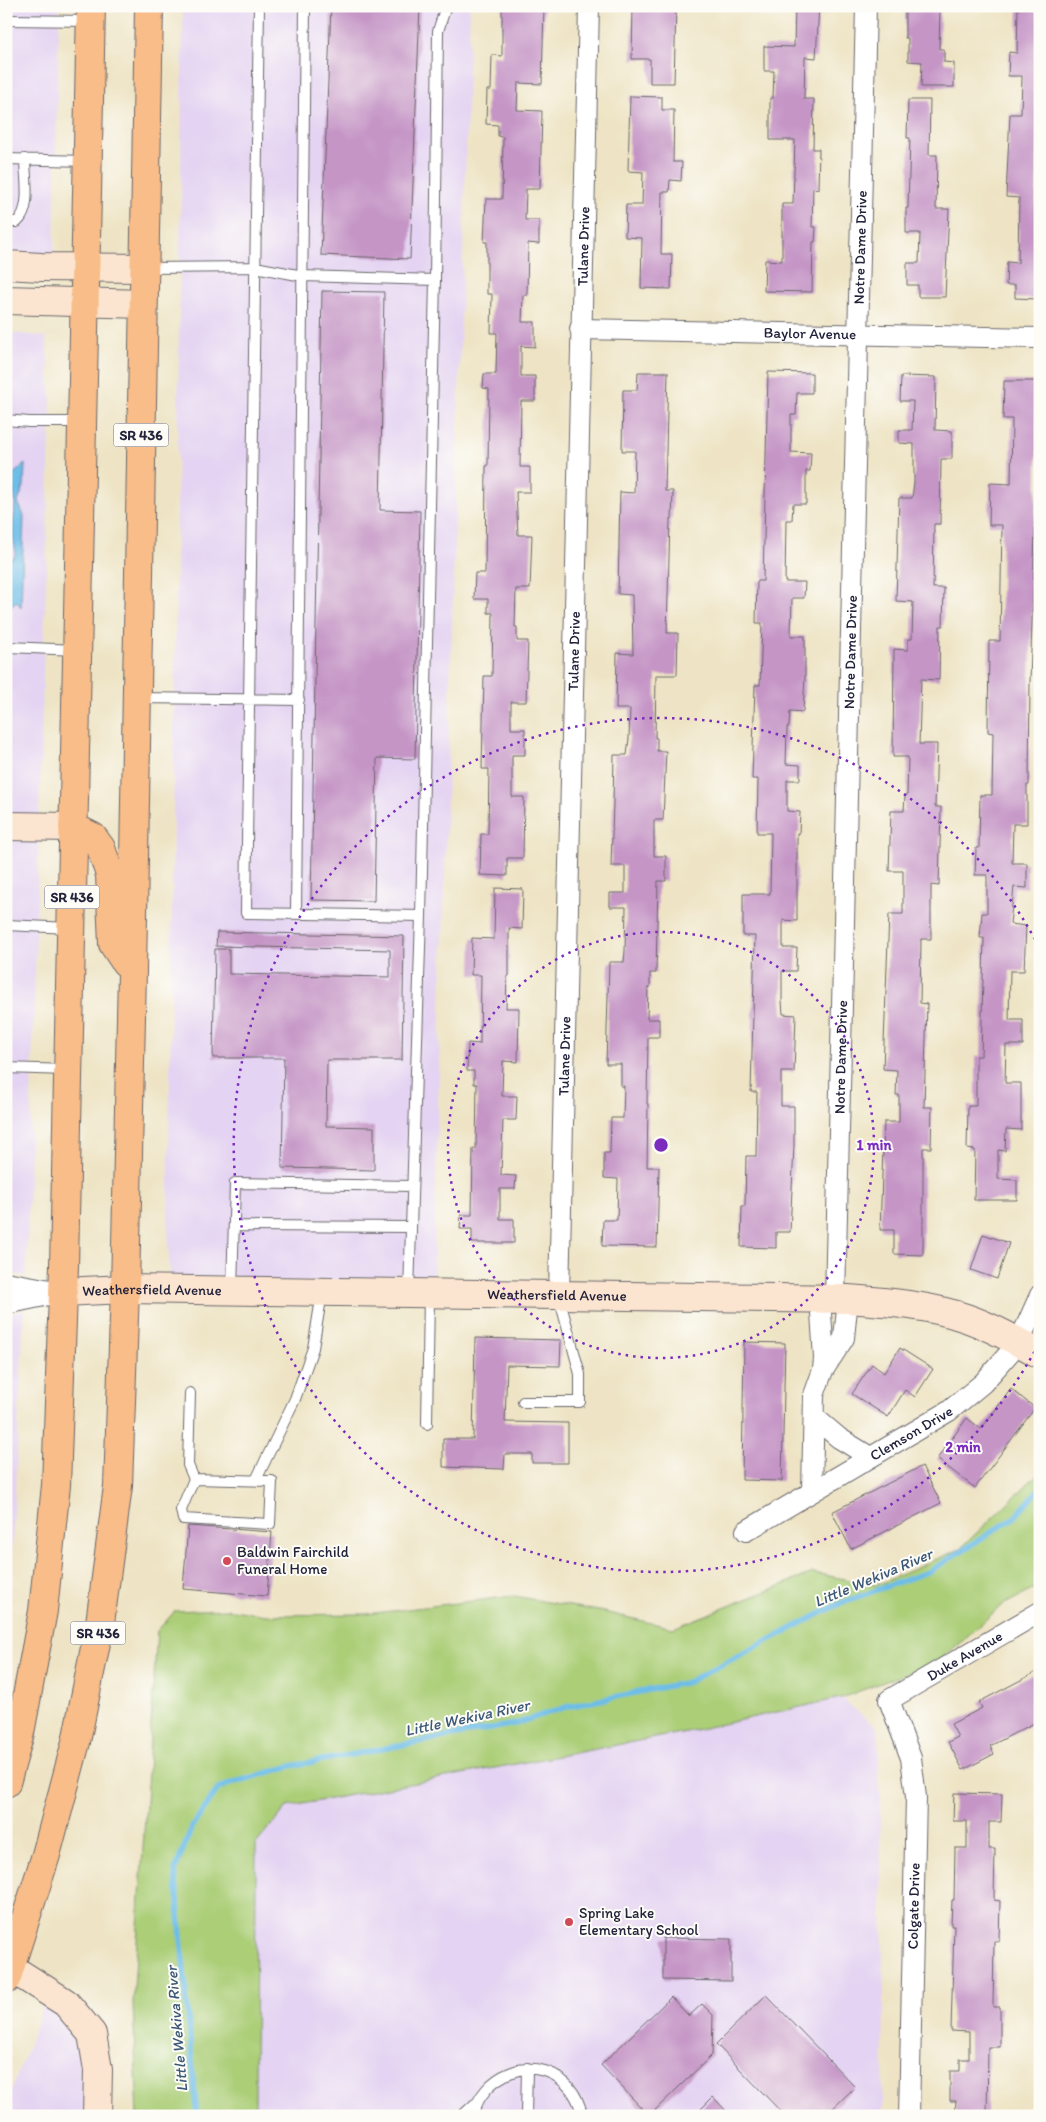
<svg xmlns="http://www.w3.org/2000/svg" width="1046" height="2122" font-family="Itim,sans-serif">
	<style>
		.built { fill: #e4d3f2 }
		.green { fill: #abce77; stroke: #667859 }
		.water { fill: #6dbde8; stroke: #487092 }
		.lines { fill: none; stroke-linecap: round; stroke-linejoin: round }
		.stream { stroke: #6dbde8; stroke-width: 5.5 }
		.building { fill: #c595c6 }
		.lane-casing { stroke: #69666b; stroke-width: 12 }
		.street-casing { stroke: #69666b; stroke-width: 22 }
		.secondary-casing { stroke: #69666b; stroke-width: 30 }
		.primary-casing { stroke: #69666b; stroke-width: 30 }
		.path { stroke: #69666b; stroke-width: 3; stroke-dasharray: 4 4; stroke-linecap: butt }
		.lane { stroke: #fff; stroke-width: 10 }
		.street { stroke: #fff; stroke-width: 20 }
		.secondary { stroke: #fce5d0; stroke-width: 28 }
		.primary { stroke: #f8bd89; stroke-width: 28 }
		.ring { fill: none; stroke: #7b2cbf; stroke-width: 2.5; stroke-dasharray: 2.5 5 }
		.poi-dot { fill: #d1495b; stroke: #fdfcf7; stroke-width: 2 }
		.labels { text-anchor: middle; stroke-width: 4; stroke-linejoin: round; paint-order: stroke }
		.shield { fill: #fdfcf7; stroke: #646373; stroke-width: 1 }
		.shield-label { font-size: 14px; font-weight: bold; fill: #22223b }
		.street-label { font-size: 15px; fill: #22223b; stroke: #fdfcf7 }
		.poi-label { font-size: 15px; fill: #22223b; stroke: #fdfcf7; text-anchor: start }
		.water-label { font-size: 16px; font-style: italic; fill: #3c5878; stroke: #fdfcf7 }
		.centre { fill: #7b2cbf; stroke: #fdfcf7; stroke-width: 2.5 }
		.ring-label { font-size: 15px; text-anchor: middle; font-weight: bold; fill: #7b2cbf; stroke: #fdfcf7; stroke-width: 4; stroke-linejoin: round; paint-order: stroke }
	</style>
	<rect width="100%" height="100%" fill="#fdfcf7"/>
	<filter id="ink" filterUnits="userSpaceOnUse"><feTurbulence type="fractalNoise" baseFrequency=".02" numOctaves="2"/><feDisplacementMap in="SourceGraphic" scale="10" xChannelSelector="R" yChannelSelector="G"/><feConvolveMatrix kernelMatrix="1 2 1 2 8 2 1 2 1" color-interpolation-filters="sRGB"/></filter>
	<filter id="wash" filterUnits="userSpaceOnUse"><feTurbulence type="fractalNoise" baseFrequency=".0096" numOctaves="4" result="noise"/><feDisplacementMap in="SourceGraphic" scale="20" xChannelSelector="R" yChannelSelector="G"/><feGaussianBlur stdDeviation="1.12" result="paint"/><feColorMatrix in="noise" values="0 0 0 0 0 0 0 0 0 0 0 0 0 0 0 0 0 1.4 0 .05"/><feComposite in="paint" operator="in"/></filter>
	<g filter="url(#wash)">
		<rect width="100%" height="100%" fill="#eee4c5"/>
		<!-- built -->
		<path class="built" d="M6,6H59L54,258L6,256Z
			M183,6H470L433,1284L170,1280L168,1230Z
			M6,332L46,337L51,400L39,817L6,816Z
			M6,835H39L26,1276L6,1273Z
			M24,1311L9,1614L6,1624V1313Z
			M841,1698L878,1729L884,2001L883,2116H255L256,1844L287,1807L686,1732Z
			M45,2001L82,2038L87,2116H6V2105Z"/>
		<!-- green -->
		<path class="green" d="M1040,1472V1586L1001,1606L945,1656L932,1664L841,1698L686,1732L287,1807L256,1844L255,2116H138L133,2004L157,1631L175,1611L226,1609L266,1615L367,1614L514,1596L604,1612L673,1628L813,1573L877,1585L960,1549Z"/>
		<!-- water -->
		<path class="water" d="M25,464L24,486L18,502L24,516L21,606V608L17,601L6,609V560L13,558C18,552 14,546 13,539C11,524 18,506 13,491C11,483 6,481 6,473L10,477Z"/>
		<g class="lines">
			<!-- stream -->
			<path class="stream" d="M197,2116L175,1870L192,1827L218,1789L232,1783L291,1766L515,1724L566,1707L688,1682L841,1603L930,1571L1015,1517L1040,1488"/>
		</g>
		<g id="blocks">
			<!-- building -->
			<path class="building" d="M331,6H420L410,259L321,255Z
				M502,6H544L542,84L518,83L517,110L542,111L540,189H526L525,220H539V244L528,243L527,295H523L522,322H535V347L521,346V376H535V401H521L520,467H530V492H516L518,535H532L530,589H516L515,627H517V641H528L526,702H511V729H525V755H512V797H524L523,858H507V876L480,875L481,834H488L489,769H482L484,676H492L493,613H488V599H474L475,573H485L486,466H488L489,389L483,388L484,374H496L497,333H491L492,294H487V242H484L486,199H502L503,137L498,136V125L486,124L487,90H491L492,55L502,56Z
				M633,6H676L674,83H650V59H632Z
				M795,6H819L816,58L805,57L804,99H814L813,149H819L818,189L813,188L812,227H816L815,242H813L812,292L764,291L765,260L782,261V204H793L795,140H770V98H773L774,71H764V46L794,47Z
				M1018,6H1040V145H1038L1036,210H1040V250H1038L1037,299L1015,298V285H1006L1007,262L1018,263L1019,198L1006,197L1010,114H1021L1022,76H1008L1009,52L1017,53Z
				M905,8L940,9L939,49H944V62L954,63V87H921L922,62L908,61V38H905Z
				M630,96L662,97V110H674L673,162H682L681,181L670,180L669,192H662L661,254H672L671,289L641,288L642,238L625,237L626,205H642L643,172L628,171Z
				M908,100H930L929,155H937L936,209H949L945,297H918V285H907V263H919L920,233H906V208H908L910,138H907Z
				M322,291L384,292L380,510L420,511L415,759L377,758L374,901L311,900Z
				M638,372H668L665,491H673L672,519H670L667,633H678L677,675H656L655,738H657V751H666L663,820H654V856H666V881H658L656,973H650V988L648,987L647,1019H659V1037H648L647,1104H648L647,1167H659L657,1247L602,1246L603,1220H617L618,1179L604,1178V1153H610L611,1118H623L624,1086H621V1064H606L609,962H624L625,951L626,907H610V893H625V866H611L613,803L614,755H627L629,738L630,709H616L617,653L633,654L632,595L618,594L620,492L634,493L635,451H622L623,390H637Z
				M768,372L812,373V393H797L796,415H791V452L811,453L810,471H806V504H793L792,520H786L785,582H805L804,598H792L791,636H805V677L803,712L790,711L789,727H787L786,764L800,765V780H787V811L800,812L799,833H797V921L783,920V948H797L796,971H782V1001L783,1014L796,1015L794,1072H781V1106H794V1146L790,1232H776V1248L741,1247L742,1206H745L746,1156H756L757,1092H751L755,936H743V894H770L771,833H757L758,779H752L755,685H760L762,623H756L757,581H763Z
				M901,376L936,377L935,430L952,431V459H941L940,524H934L933,588H944L943,626H940L939,680L921,679L919,744H937L935,807H941L939,886L931,885V939H921L920,1003L927,1004L924,1107H932L931,1148H923V1255L894,1254V1230H880L884,1122H899V1095H896L897,1070L883,1069L889,914H903V871H889L891,811H904L905,795H907L908,757H893L894,649L908,650V639H912L913,602L896,601L899,498H912L914,483V444L899,443V430H912L913,401H900Z
				M1004,381H1037V473L1030,681L1029,785H1027V824H1013L1012,863H1027V888L1014,887L1010,924L1026,926L1024,971H1010L1009,1020H1023V1045H1006L1005,1083H1021V1130L1006,1129L1005,1151L998,1150V1179L1017,1180V1200H974L975,1150L967,1149L968,1106H976V1056H981L984,938H980L982,913H987V875H975L976,848H979L980,795H992L993,733L988,732L989,641H1000L1002,525H989L990,483L1011,484L1012,419H1003Z
				M495,888L523,889L522,929L509,928V976H507L506,1008H519L518,1062L503,1061L502,1096H517L516,1120H503L501,1175L516,1176L515,1189H500V1219H514V1243H472V1229H460L461,1215H472L473,1149H476L477,1084H474V1071H467L468,1043L480,1044L481,975H471L472,938L494,939Z
				M217,932L404,936L402,1060H327L326,1126L374,1127V1170L282,1168L284,1058H213L215,949H229V974L390,977V950L216,946Z
				M983,1234L1009,1243L997,1279L971,1270Z
				M475,1338L561,1340L560,1366L507,1365L505,1422L568,1423V1463H532V1454H505L504,1469L443,1467V1439H473Z
				M744,1342L785,1343L782,1481L742,1480Z
				M900,1348L933,1369L915,1397L905,1390L888,1417L852,1394L872,1364L884,1373Z
				M1011,1389L1035,1408L975,1488L937,1459L967,1418L981,1429Z
				M922,1466L941,1503L851,1549L832,1512Z
				M188,1526L272,1532L267,1596L183,1589Z
				M1040,1670V1720L990,1746L994,1754L963,1770L948,1742L958,1737L951,1724L982,1708L979,1702Z
				M954,1793L1002,1794L1001,1822H989V1849H995L994,1900L1000,1901L999,1941H994L993,2007H1000V2047H988L987,2116H955L956,2101H950V2071H960V2059H969V2032L951,2031L954,1926H951L952,1900H954L955,1848H967V1821H953Z
				M663,1938L731,1939V1981L663,1980Z
				M766,1995L855,2087L825,2116H785L716,2044Z
				M671,1997L689,2016L702,2004L713,2015L712,2055L649,2116L601,2065Z
				M713,2097L731,2116H694Z"/>
		</g>
	</g>
	<g filter="url(#ink)">
		<use href="#blocks" fill-opacity="0" stroke="#69666b" stroke-width="1"/>
		<g class="lines">
			<!-- lane casing -->
			<g class="lane-casing">
				<path id="lane" d="M259,6L246,913L421,916L435,280L438,31L446,6
					M6,20L90,21
					M6,159L87,161
					M6,222H17C32,209 25,178 25,159
					M145,268L255,267L303,276L435,280
					M6,420L29,422H81
					M6,643L9,647L76,650
					M137,698L299,700
					M296,914L305,6
					M6,925L70,928
					M6,1068L67,1070
					M234,1226L411,1227
					M232,1289L235,1183L412,1186
					M409,1292L421,916
					M190,1393L188,1465L194,1479L181,1510L183,1519L270,1524L272,1481L194,1479
					M523,1402H580V1374L559,1297
					M427,1424L429,1295
					M256,1480L295,1399L313,1348L322,1293
					M462,2116L475,2104
					M473,2116C481,2076 533,2052 565,2083C575,2092 579,2103 583,2116
					M526,2116L527,2068"/>
			</g>
			<!-- street casing -->
			<g class="street-casing">
				<g id="street">
					<path id="s1" d="M580,329L1040,338"/>
					<path d="M6,1282L56,1291"/>
					<path id="s2" d="M559,1295L589,6"/>
					<path id="s3" d="M835,1298L866,6"/>
					<path d="M6,1304L63,1292"/>
					<path d="M824,1369L844,1338L848,1299"/>
					<path d="M814,1417L839,1438L870,1457"/>
					<path d="M812,1492L814,1395L823,1370L824,1358L820,1298"/>
					<path id="s4" d="M746,1531L949,1411L983,1383L1019,1342L1040,1295"/>
					<path id="s5" d="M909,2116L916,1797L911,1758L889,1700L1040,1612"/>
				</g>
			</g>
			<!-- secondary casing -->
			<g class="secondary-casing">
				<g id="secondary">
					<path d="M6,265L41,267L143,268"/>
					<path d="M6,300L143,304"/>
					<path d="M6,826L73,827"/>
					<path id="s6" d="M63,1292L125,1289L848,1299C888,1302 928,1305 966,1318C992,1327 1017,1341 1040,1354"/>
					<path d="M11,1968L66,2003L92,2034L98,2070L97,2116"/>
				</g>
			</g>
			<!-- primary casing -->
			<g class="primary-casing">
				<path id="primary" d="M73,827L93,837L101,848L110,875L113,944L125,962
					M6,1783L20,1733L43,1611L56,1485L64,1266L91,6
					M6,1980L46,1855L76,1742L100,1623L118,1486L125,1289L132,972L149,6"/>
			</g>
			<!-- path -->
			<path class="path" d="M6,463L9,466L6,469
				M6,493L8,496L6,498
				M6,594L10,593"/>
			<!-- lane -->
			<use href="#lane" class="lane"/>
			<!-- street -->
			<use href="#street" class="street"/>
			<!-- secondary -->
			<use href="#secondary" class="secondary"/>
			<!-- primary -->
			<use href="#primary" class="primary"/>
		</g>
	</g>
	<!-- distance rings -->
	<g class="ring">
		<circle cx="661" cy="1145" r="213"/>
		<path d="M1038 1345A427 427 0 1 1 1038 945"/>
	</g>
	<!-- markers -->
	<g class="poi-dot">
		<circle cx="227" cy="1561" r="5"/>
		<circle cx="569" cy="1922" r="5"/>
	</g>
	<g class="labels">
		<!-- shield labels -->
		<g class="shield">
			<rect x="113.5" y="423.5" width="55" height="23" rx="4"/>
			<rect x="44.5" y="885.5" width="55" height="23" rx="4"/>
			<rect x="70.5" y="1621.5" width="55" height="23" rx="4"/>
		</g>
		<g class="shield-label">
			<text x="141" y="440">SR 436</text>
			<text x="72" y="902">SR 436</text>
			<text x="98" y="1638">SR 436</text>
		</g>
		<!-- street labels -->
		<g class="street-label">
			<text dy="5" stroke="none"><textPath href="#s2" startOffset="1049">Tulane Drive</textPath></text>
			<text dy="5" stroke="none"><textPath href="#s3" startOffset="1051">Notre Dame Drive</textPath></text>
			<text dy="5" stroke="none"><textPath href="#s1" startOffset="230">Baylor Avenue</textPath></text>
			<text dy="5" stroke="none"><textPath href="#s2" startOffset="644">Tulane Drive</textPath></text>
			<text dy="5" stroke="none"><textPath href="#s3" startOffset="646">Notre Dame Drive</textPath></text>
			<text dy="5" stroke="none"><textPath href="#s2" startOffset="239">Tulane Drive</textPath></text>
			<text dy="5" stroke="none"><textPath href="#s3" startOffset="241">Notre Dame Drive</textPath></text>
			<text dy="5" stroke="none"><textPath href="#s6" startOffset="89">Weathersfield Avenue</textPath></text>
			<text dy="5" stroke="none"><textPath href="#s6" startOffset="494">Weathersfield Avenue</textPath></text>
			<text dy="5" stroke="none"><textPath href="#s4" startOffset="192">Clemson Drive</textPath></text>
			<text dy="5" stroke="none"><textPath href="#s5" startOffset="508">Duke Avenue</textPath></text>
			<text dy="5" stroke="none"><textPath href="#s5" startOffset="210">Colgate Drive</textPath></text>
		</g>
		<!-- poi labels -->
		<g class="poi-label">
			<text x="237" y="1557">Baldwin Fairchild<tspan x="237" dy="17">Funeral Home</tspan></text>
			<text x="579" y="1918">Spring Lake<tspan x="579" dy="17">Elementary School</tspan></text>
		</g>
		<!-- water labels -->
		<g class="water-label">
			<text transform="translate(873 1577) rotate(-23)" y="6">Little Wekiva River</text>
			<text transform="translate(467 1717) rotate(-12)" y="6">Little Wekiva River</text>
			<text transform="translate(176 2029) rotate(-95)" y="6">Little Wekiva River</text>
		</g>
	</g>
	<circle cx="661" cy="1145" r="8" class="centre"/>
	<g class="ring-label">
		<text x="874" y="1150">1 min</text>
		<text x="963" y="1452">2 min</text>
	</g>
	<!-- margin -->
	<rect width="1046" height="2122" fill="none" stroke="#fdfcf7" stroke-width="25"/>
</svg>
